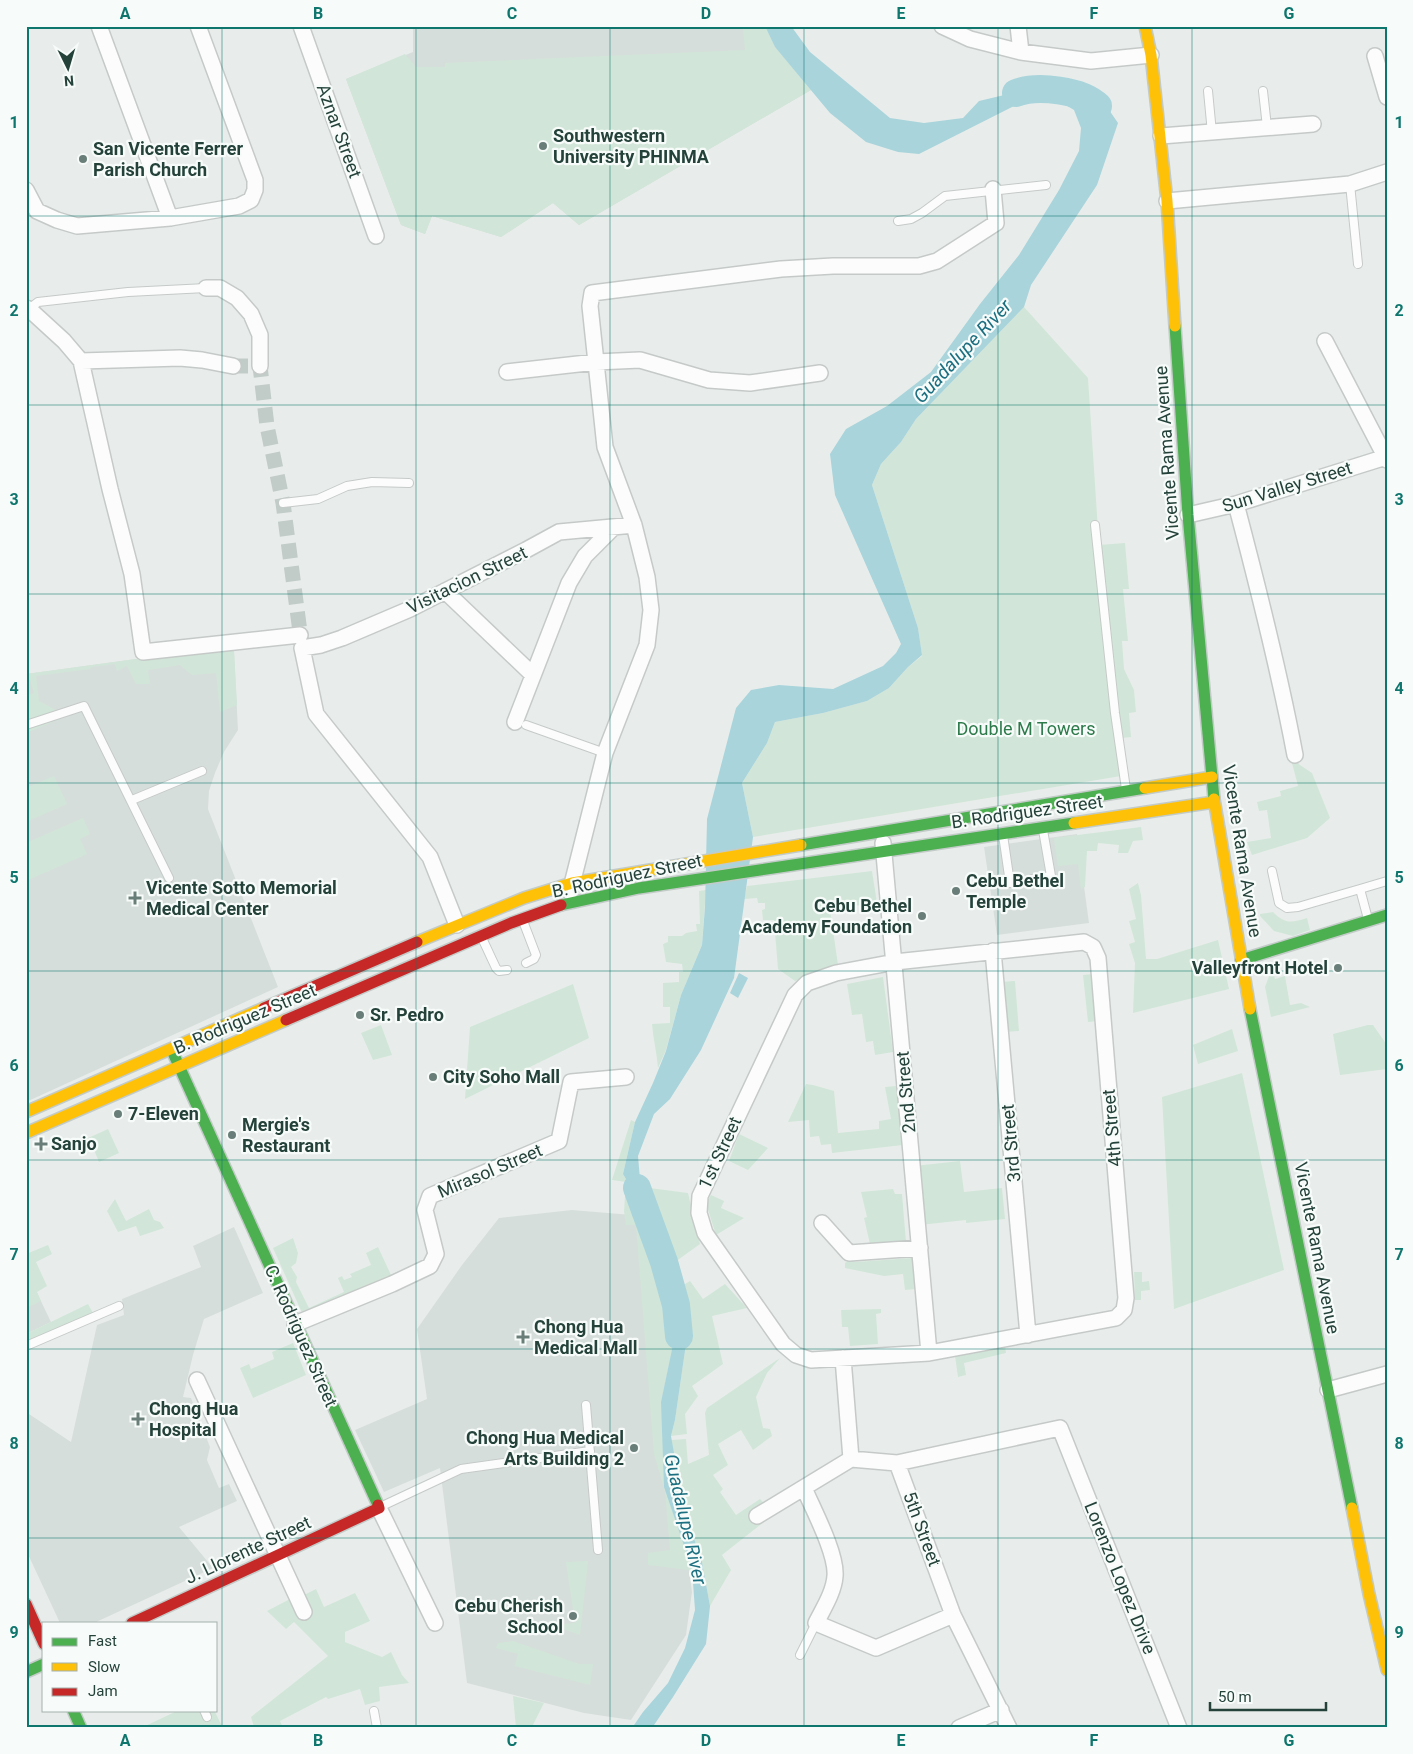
<svg xmlns="http://www.w3.org/2000/svg" width="1413" height="1754" font-family="Roboto,sans-serif">
	<style>
		.built { fill: #d6dedb }
		.green { fill: #d1e6d8 }
		.water { fill: #a9d4db }
		.lines { fill: none; stroke-linecap: round; stroke-linejoin: round }
		.river { stroke: #a9d4db; stroke-width: 28 }
		.street-tunnel { stroke: #c1cbc8; stroke-width: 15; stroke-dasharray: 15 8; stroke-linecap: butt }
		.lane-casing { stroke: #c5cac8; stroke-width: 10 }
		.street-casing { stroke: #c5cac8; stroke-width: 18 }
		.fast-casing { stroke: #c3cbc8; stroke-width: 14 }
		.slow-casing { stroke: #c3cbc8; stroke-width: 14 }
		.jam-casing { stroke: #c3cbc8; stroke-width: 14 }
		.lane { stroke: #fcfcfc; stroke-width: 8 }
		.street { stroke: #fcfcfc; stroke-width: 15 }
		.fast { stroke: #4caf50; stroke-width: 11 }
		.slow { stroke: #ffc107; stroke-width: 11 }
		.jam { stroke: #c62828; stroke-width: 11 }
		.grid { fill: none; stroke: #0f766e; stroke-width: 1; stroke-opacity: 0.55 }
		.poi-dot { fill: #697e78; stroke: #f7fbf9; stroke-width: 2 }
		.labels { text-anchor: middle; stroke-width: 4.5; stroke-linejoin: round; paint-order: stroke }
		.street-label { font-size: 18px; fill: #24423a; stroke: #f7fbf9 }
		.poi-label { font-size: 18px; font-weight: bold; fill: #24423a; stroke: #f7fbf9; text-anchor: start }
		.park-label { font-size: 18px; fill: #2d7a4b; stroke: #f7fbf9 }
		.water-label { font-size: 19px; font-style: italic; fill: #1c6f80; stroke: #f7fbf9 }
		.neatline { fill: none; stroke: #0f766e; stroke-width: 2 }
		.grid-label { font-size: 16px; text-anchor: middle; font-weight: bold; fill: #0f766e }
	</style>
	<rect width="100%" height="100%" fill="#e8edeb"/>
	<!-- built -->
	<path class="built" d="M413,26H765L775,47L811,90L579,225L553,203L501,237L432,216L425,234L401,225L346,79L413,52Z
		M234,651L238,730L224,752L215,773L209,791L208,809L278,987L26,1102V674L136,659Z
		M1077,834L1089,923L997,935L984,847Z
		M572,1210L632,1215L658,1265L675,1335L661,1402L664,1487L689,1570L692,1592L686,1635L631,1720L584,1713L467,1683L440,1468L384,1492L355,1430L427,1399L417,1329L462,1265L499,1218Z
		M234,1227L263,1293L204,1319L193,1355L183,1397L191,1398L210,1447L207,1460L219,1488L229,1484L237,1501L179,1527L213,1568L94,1623H60L26,1550V1412L71,1442L97,1325L124,1315L122,1299L201,1267L193,1246Z
		M26,1270L51,1322L26,1334Z"/>
	<!-- green -->
	<path class="green" d="M487,26H559L487,30Z
		M743,26H765L775,47L811,90L579,225L553,203L501,237L432,216L425,234L401,225L346,79L405,54L416,67H445V63L745,50Z
		M1024,307L1088,378L1099,545L1125,543L1129,589H1123L1128,641H1122L1124,669L1134,690L1136,712L1129,713L1131,737L1122,738L1127,775L753,837L742,783L767,743L775,722L823,713L867,701L889,688L908,667L922,656L918,628L872,485L881,464L901,442L916,419Z
		M234,651L237,705L220,712L216,673L192,675L180,665L148,670L150,684H136L127,666L117,671L115,664L91,667L90,669L36,676L39,701L67,716L26,733V719L29,718L26,708V696L34,693L30,680L26,681V674L136,659Z
		M1291,759L1312,773L1330,818L1307,838L1252,855L1247,842L1271,838L1267,810L1259,811L1257,802L1281,796L1280,791L1298,786Z
		M54,776L67,804L26,822V788Z
		M83,818L90,834L80,839L87,854L26,881V843Z
		M1141,827L1143,840L1133,841L1128,853H1118L1119,845L1098,843L1097,851H1087L1085,887L1081,889L1078,864L1058,866L1054,838Z
		M872,871L877,903L830,909L838,965L795,981L778,969L774,920H763L762,910L765,909V903H758L757,898L744,899L747,886Z
		M1138,883L1141,895L1146,959H1157L1218,940L1229,989L1133,1013L1135,963L1129,944L1135,942L1129,921L1136,919L1129,889Z
		M706,890L702,945L681,995L666,1050L658,1068C657,1053 653,1039 652,1024L670,1023V1007H663V983L679,982V972H683L682,964L666,962L663,944L668,942V936H682L686,933L697,931L696,924H700L699,891Z
		M1273,912C1285,924 1291,923 1307,918L1310,930L1293,936L1274,931L1260,916V914Z
		M1272,968L1275,979L1285,976L1290,1005L1301,1003L1310,1007L1271,1017L1265,987Z
		M1094,974L1099,1021L1088,1022L1083,975Z
		M883,977L893,1052L875,1055L873,1041L866,1042L862,1014L852,1015L847,984Z
		M1015,981L1019,1031L1005,1032L1000,982Z
		M573,984L589,1038L465,1099L470,1027Z
		M381,1025L392,1055L373,1060L361,1033Z
		M1368,1025H1373L1387,1045V1069L1340,1075L1333,1034Z
		M1232,1029L1238,1051L1198,1064L1193,1045Z
		M1242,1073L1284,1270L1174,1309L1162,1097Z
		M806,1084L813,1085L834,1091L838,1133L879,1129V1121L891,1119L885,1087L896,1086L903,1145L832,1153L831,1144L821,1145L819,1136L810,1137L809,1120L788,1122Z
		M631,1120L635,1122L623,1174L630,1186L632,1215L656,1252L675,1335L661,1402L692,1569L689,1570L648,1565V1553L670,1550L665,1491L654,1454L636,1225H626L624,1211L626,1182L612,1180Z
		M108,1129L119,1153L99,1162L92,1145L89,1146L86,1139Z
		M739,1134L768,1148L748,1170L729,1161Z
		M960,1161L964,1192L1002,1188L1005,1219L966,1223V1220L920,1225L914,1166Z
		M642,1187L688,1193L700,1244L668,1267L682,1286L690,1281L703,1299L725,1284L747,1308L712,1316L723,1364L692,1386L698,1396L685,1414L687,1434L671,1436L675,1420L687,1337L678,1311L668,1267Z
		M893,1189L895,1194H902L906,1242L870,1244L864,1218L867,1217L861,1192Z
		M711,1195L724,1201L721,1208L744,1218L716,1235L706,1203Z
		M115,1199L126,1221L149,1209L154,1220L160,1222L164,1228L140,1236L136,1226L118,1232L107,1211Z
		M293,1238L298,1253L296,1263L291,1267L297,1277L296,1282L309,1308L344,1292L338,1278L342,1276L344,1280L352,1277L350,1274L371,1265L366,1253L378,1247L391,1275L303,1315L273,1248Z
		M48,1245L52,1254L36,1262L47,1286L37,1292L41,1301L26,1308V1254Z
		M912,1258L915,1289L905,1290L903,1274L884,1276L845,1268V1263L849,1260L856,1262Z
		M1142,1272V1282L1149,1281L1150,1290L1141,1291V1300H1135L1134,1272Z
		M88,1304L93,1313L26,1342V1334Z
		M881,1309V1313L876,1314L878,1344L850,1346L848,1327H842L841,1310Z
		M293,1343L306,1375L253,1398L240,1368L249,1364L251,1369L274,1359L272,1352Z
		M1005,1345L1006,1353L964,1363L966,1375L958,1377L955,1356Z
		M780,1358L767,1373L756,1397L763,1428L770,1429L772,1436L753,1450L741,1430L718,1444L728,1465L713,1475L723,1489L720,1492L736,1515L760,1499L774,1514L722,1555L731,1570L710,1606L702,1562L684,1509L671,1440L686,1439L688,1464L709,1455L705,1413L707,1408Z
		M588,1561L580,1635L552,1625L575,1623L566,1562Z
		M295,1583L302,1596L316,1589L324,1607L355,1593L370,1621L345,1632V1642L382,1657L391,1652L402,1675L409,1683L379,1687L380,1701L365,1705L360,1689L328,1699L326,1697L280,1721L283,1728L254,1727L251,1717L328,1656L294,1622L286,1629L267,1611L290,1599L284,1587Z
		M513,1641L579,1664H593L590,1685L515,1666L518,1654L496,1648L498,1643Z
		M513,1696L544,1703L533,1725L539,1728H516Z
		M179,1710H214L223,1728H141Z"/>
	<!-- water -->
	<path class="water" d="M765,26H791L810,52L890,118L924,123L963,118L979,101L1030,89L1090,93L1105,104L1118,123L1097,185L1031,285L1024,307L916,419L901,442L881,464L872,485L918,628L922,655L908,667L889,688L867,701L823,713L775,722L767,743L742,783L753,837L734,978L701,1050L670,1099L654,1114L638,1156L641,1191L687,1337L675,1420L671,1436L684,1509L702,1562L710,1606L706,1644L673,1697L652,1728H632L643,1712L668,1683L685,1648L695,1610L692,1569L664,1487L661,1402L675,1335L656,1252L632,1215L630,1186L623,1174L635,1122L653,1083L666,1051L681,995L702,945L705,907L707,819L736,708L751,690L779,685L833,689L883,666L896,653L901,644L835,495L830,454L846,429L887,406L931,372L980,304L1019,255L1059,190L1079,151L1081,128L1074,110L1057,100H1026L919,154L898,152L866,142L830,113L775,47Z
		M739,973L748,978L738,998L730,993Z"/>
	<g class="lines">
		<!-- river -->
		<path class="river" d="M1016,93C1037,85 1082,90 1098,106
			M637,1188L664,1262L676,1305L679,1336"/>
		<!-- street-tunnel -->
		<path class="street-tunnel" d="M233,366H260L267,426L283,503L302,647"/>
		<!-- lane casing -->
		<g class="lane-casing">
			<path id="lane" d="M1208,91L1212,133
				M1263,91L1267,127
				M1350,184L1358,264
				M898,221L911,219L922,213L945,196L1046,185
				M29,309L38,302L128,292L206,288
				M283,503L318,499L347,486L372,482L409,483
				M1095,525L1115,713L1126,789
				M26,725L84,706L169,878
				M526,725L605,753
				M132,800L202,771
				M1003,835L1010,883L1051,876L1043,830
				M1272,871L1279,903L1287,908L1298,907L1360,889L1368,919
				M1360,889L1387,881
				M523,921L536,955L534,959L526,963
				M482,938L496,968L499,971L507,970
				M26,1346L119,1306
				M586,1405L598,1550
				M380,1507L461,1469L590,1451
				M800,1655L816,1623
				M204,1710L207,1717
				M374,1711L377,1728"/>
		</g>
		<!-- street casing -->
		<g class="street-casing">
			<path id="street" d="M99,26L170,218
				M301,26L376,236
				M942,26L970,39L1021,52L1091,61L1151,55
				M1018,26L1021,52
				M1375,56L1387,97
				M1161,136L1313,124
				M26,190L37,211L57,220L77,226L170,218L239,206L251,200L255,190V180L198,26
				M1167,201L1350,184L1387,172
				M206,288H220L237,298L251,314L260,335V366
				M26,308L29,309L64,341L81,361L110,489L132,574L143,652L300,635
				M1325,341L1387,460
				M81,361L180,358L202,360L233,366
				M507,372L596,362L640,360L709,380L750,383L820,373
				M1236,504C1258,587 1279,670 1295,755
				M1188,515L1236,504L1386,457
				M445,591L533,675
				M515,722L569,583L585,556L613,528
				M883,843L929,1353
				M570,892L605,753L647,645L651,610L647,577L634,525L605,447L590,306L592,293L781,269L833,266H919L937,261L996,223L993,189
				M457,925L430,857L316,714L302,648L321,645L342,638L410,609L526,550L559,532L634,525
				M1084,942L1093,947L1098,958L1126,1298L1124,1310L1116,1318L929,1353L811,1360L796,1355L783,1344L705,1233L699,1213L700,1196L795,995L807,983L836,973L895,962Z
				M993,951L1028,1335
				M822,1223L849,1253L920,1248
				M295,1324L392,1284L430,1266L436,1254L425,1210L430,1196L559,1141L571,1082L626,1077
				M843,1358L851,1459
				M197,1380L304,1612
				M1328,1390L1387,1374
				M851,1459L897,1463L1060,1428L1179,1728
				M897,1463L953,1615L1009,1728
				M804,1488C813,1509 837,1554 835,1576C834,1592 823,1609 816,1623L876,1648L953,1615
				M379,1508L435,1623
				M757,1516L851,1459
				M959,1728L1001,1710"/>
		</g>
		<!-- fast casing -->
		<g class="fast-casing">
			<path id="fast" d="M1175,326L1188,515L1214,799
				M801,845L1145,788
				M561,905L639,888L1074,823
				M1241,960L1387,915
				M1250,1009L1352,1508
				M174,1055L378,1505
				M26,1672L44,1664
				M73,1710L81,1728"/>
		</g>
		<!-- slow casing -->
		<g class="slow-casing">
			<path id="slow" d="M1145,26L1151,55L1167,201L1175,326
				M1145,788L1212,777
				M1214,799L1250,1009
				M1074,823L1214,802
				M417,942L524,898L572,883L801,845
				M26,1112L264,1008
				M26,1133L286,1020
				M1352,1508L1369,1594L1387,1670"/>
		</g>
		<!-- jam casing -->
		<g class="jam-casing">
			<path id="jam" d="M264,1008L417,942
				M286,1020L511,923L561,905
				M26,1604L44,1644
				M132,1623L379,1508L378,1505"/>
		</g>
		<!-- lane -->
		<use href="#lane" class="lane"/>
		<!-- street -->
		<use href="#street" class="street"/>
		<!-- fast -->
		<use href="#fast" class="fast"/>
		<!-- slow -->
		<use href="#slow" class="slow"/>
		<!-- jam -->
		<use href="#jam" class="jam"/>
	</g>
	<!-- grid -->
	<path class="grid" d="M222,26V1728M416,26V1728M610,26V1728M804,26V1728M998,26V1728M1192,26V1728M26,216H1387M26,405H1387M26,594H1387M26,783H1387M26,971H1387M26,1160H1387M26,1349H1387M26,1538H1387"/>
	<!-- markers -->
	<g class="poi-dot">
		<circle cx="543" cy="146" r="5"/>
		<circle cx="83" cy="159" r="5"/>
		<circle cx="956" cy="891" r="5"/>
		<path d="M132.5 890.5h5v5h5v5h-5v5h-5v-5h-5v-5h5z"/>
		<circle cx="922" cy="916" r="5"/>
		<circle cx="1338" cy="968" r="5"/>
		<circle cx="360" cy="1015" r="5"/>
		<circle cx="433" cy="1077" r="5"/>
		<circle cx="118" cy="1114" r="5"/>
		<circle cx="232" cy="1135" r="5"/>
		<path d="M38.5 1136.5h5v5h5v5h-5v5h-5v-5h-5v-5h5z"/>
		<path d="M520.5 1329.5h5v5h5v5h-5v5h-5v-5h-5v-5h5z"/>
		<path d="M135.5 1411.5h5v5h5v5h-5v5h-5v-5h-5v-5h5z"/>
		<circle cx="634" cy="1448" r="5"/>
		<circle cx="573" cy="1616" r="5"/>
	</g>
	<g class="labels">
		<!-- street labels -->
		<g class="street-label">
			<text transform="translate(339 131) rotate(70)" y="6">Aznar Street</text>
			<text transform="translate(1167 453) rotate(-94)" y="6">Vicente Rama Avenue</text>
			<text transform="translate(1287 487) rotate(-17)" y="6">Sun Valley Street</text>
			<text transform="translate(467 580) rotate(-26)" y="6">Visitacion Street</text>
			<text transform="translate(1027 812) rotate(-8)" y="6">B. Rodriguez Street</text>
			<text transform="translate(1242 851) rotate(81)" y="6">Vicente Rama Avenue</text>
			<text transform="translate(627 876) rotate(-12)" y="6">B. Rodriguez Street</text>
			<text transform="translate(245 1019) rotate(-23)" y="6">B. Rodriguez Street</text>
			<text transform="translate(906 1092) rotate(-95)" y="6">2nd Street</text>
			<text transform="translate(1112 1128) rotate(-95)" y="6">4th Street</text>
			<text transform="translate(1011 1143) rotate(-95)" y="6">3rd Street</text>
			<text transform="translate(720 1153) rotate(-65)" y="6">1st Street</text>
			<text transform="translate(490 1171) rotate(-23)" y="6">Mirasol Street</text>
			<text transform="translate(1317 1248) rotate(79)" y="6">Vicente Rama Avenue</text>
			<text transform="translate(301 1336) rotate(66)" y="6">C. Rodriguez Street</text>
			<text transform="translate(922 1529) rotate(70)" y="6">5th Street</text>
			<text transform="translate(248 1550) rotate(-25)" y="6">J. Llorente Street</text>
			<text transform="translate(1120 1578) rotate(68)" y="6">Lorenzo Lopez Drive</text>
		</g>
		<!-- poi labels -->
		<g class="poi-label">
			<text x="553" y="142">Southwestern<tspan x="553" dy="21">University PHINMA</tspan></text>
			<text x="93" y="155">San Vicente Ferrer<tspan x="93" dy="21">Parish Church</tspan></text>
			<text x="966" y="887">Cebu Bethel<tspan x="966" dy="21">Temple</tspan></text>
			<text x="146" y="894">Vicente Sotto Memorial<tspan x="146" dy="21">Medical Center</tspan></text>
			<text x="912" y="912" text-anchor="end">Cebu Bethel<tspan x="912" dy="21">Academy Foundation</tspan></text>
			<text x="1328" y="974" text-anchor="end">Valleyfront Hotel</text>
			<text x="370" y="1021">Sr. Pedro</text>
			<text x="443" y="1083">City Soho Mall</text>
			<text x="128" y="1120">7-Eleven</text>
			<text x="242" y="1131">Mergie's<tspan x="242" dy="21">Restaurant</tspan></text>
			<text x="51" y="1150">Sanjo</text>
			<text x="534" y="1333">Chong Hua<tspan x="534" dy="21">Medical Mall</tspan></text>
			<text x="149" y="1415">Chong Hua<tspan x="149" dy="21">Hospital</tspan></text>
			<text x="624" y="1444" text-anchor="end">Chong Hua Medical<tspan x="624" dy="21">Arts Building 2</tspan></text>
			<text x="563" y="1612" text-anchor="end">Cebu Cherish<tspan x="563" dy="21">School</tspan></text>
		</g>
		<!-- park labels -->
		<g class="park-label">
			<text x="1026" y="735">Double M Towers</text>
		</g>
		<!-- water labels -->
		<g class="water-label">
			<text transform="translate(962 351) rotate(-47)" y="7">Guadalupe River</text>
			<text transform="translate(686 1519) rotate(77)" y="7">Guadalupe River</text>
		</g>
	</g>
	<!-- border -->
	<rect width="1413" height="1754" fill="none" stroke="#f7fbf9" stroke-width="55"/>
	<!-- legend -->
	<rect x="42" y="1622" width="175" height="90" fill="#f7fbf9" stroke="#a3b1ad"/>
	<rect x="52" y="1638" width="25" height="8" fill="#4caf50" stroke="#a3b1ad"/>
	<text x="88" y="1646" font-size="15" fill="#24423a">Fast</text>
	<rect x="52" y="1663" width="25" height="8" fill="#ffc107" stroke="#a3b1ad"/>
	<text x="88" y="1672" font-size="15" fill="#24423a">Slow</text>
	<rect x="52" y="1688" width="25" height="8" fill="#c62828" stroke="#a3b1ad"/>
	<text x="88" y="1696" font-size="15" fill="#24423a">Jam</text>
	<!-- north arrow -->
	<g transform="translate(68 68) rotate(175)" stroke="#f7fbf9" stroke-width="4" paint-order="stroke">
	<path d="M0-4L9 19L0 12L-9 19Z" fill="#24423a"/>
	<text y="-8" font-size="14" font-weight="bold" text-anchor="middle" fill="#24423a">N</text>
	</g>
	<!-- scale -->
	<path d="M1210 1702v8h116v-8" fill="none" stroke="#24423a" stroke-width="2.5"/>
	<text x="1218" y="1702" font-size="15" fill="#24423a" stroke="#f7fbf9" stroke-width="4" paint-order="stroke">50 m</text>
	<rect x="28" y="28" width="1358" height="1698" class="neatline"/>
	<g class="grid-label">
		<text x="125" y="19">A</text>
		<text x="318" y="19">B</text>
		<text x="512" y="19">C</text>
		<text x="706" y="19">D</text>
		<text x="901" y="19">E</text>
		<text x="1094" y="19">F</text>
		<text x="1289" y="19">G</text>
		<text x="14" y="128">1</text>
		<text x="1399" y="128">1</text>
		<text x="14" y="316">2</text>
		<text x="1399" y="316">2</text>
		<text x="14" y="505">3</text>
		<text x="1399" y="505">3</text>
		<text x="14" y="694">4</text>
		<text x="1399" y="694">4</text>
		<text x="14" y="883">5</text>
		<text x="1399" y="883">5</text>
		<text x="14" y="1071">6</text>
		<text x="1399" y="1071">6</text>
		<text x="14" y="1260">7</text>
		<text x="1399" y="1260">7</text>
		<text x="14" y="1449">8</text>
		<text x="1399" y="1449">8</text>
		<text x="14" y="1638">9</text>
		<text x="1399" y="1638">9</text>
		<text x="125" y="1746">A</text>
		<text x="318" y="1746">B</text>
		<text x="512" y="1746">C</text>
		<text x="706" y="1746">D</text>
		<text x="901" y="1746">E</text>
		<text x="1094" y="1746">F</text>
		<text x="1289" y="1746">G</text>
	</g>
</svg>
